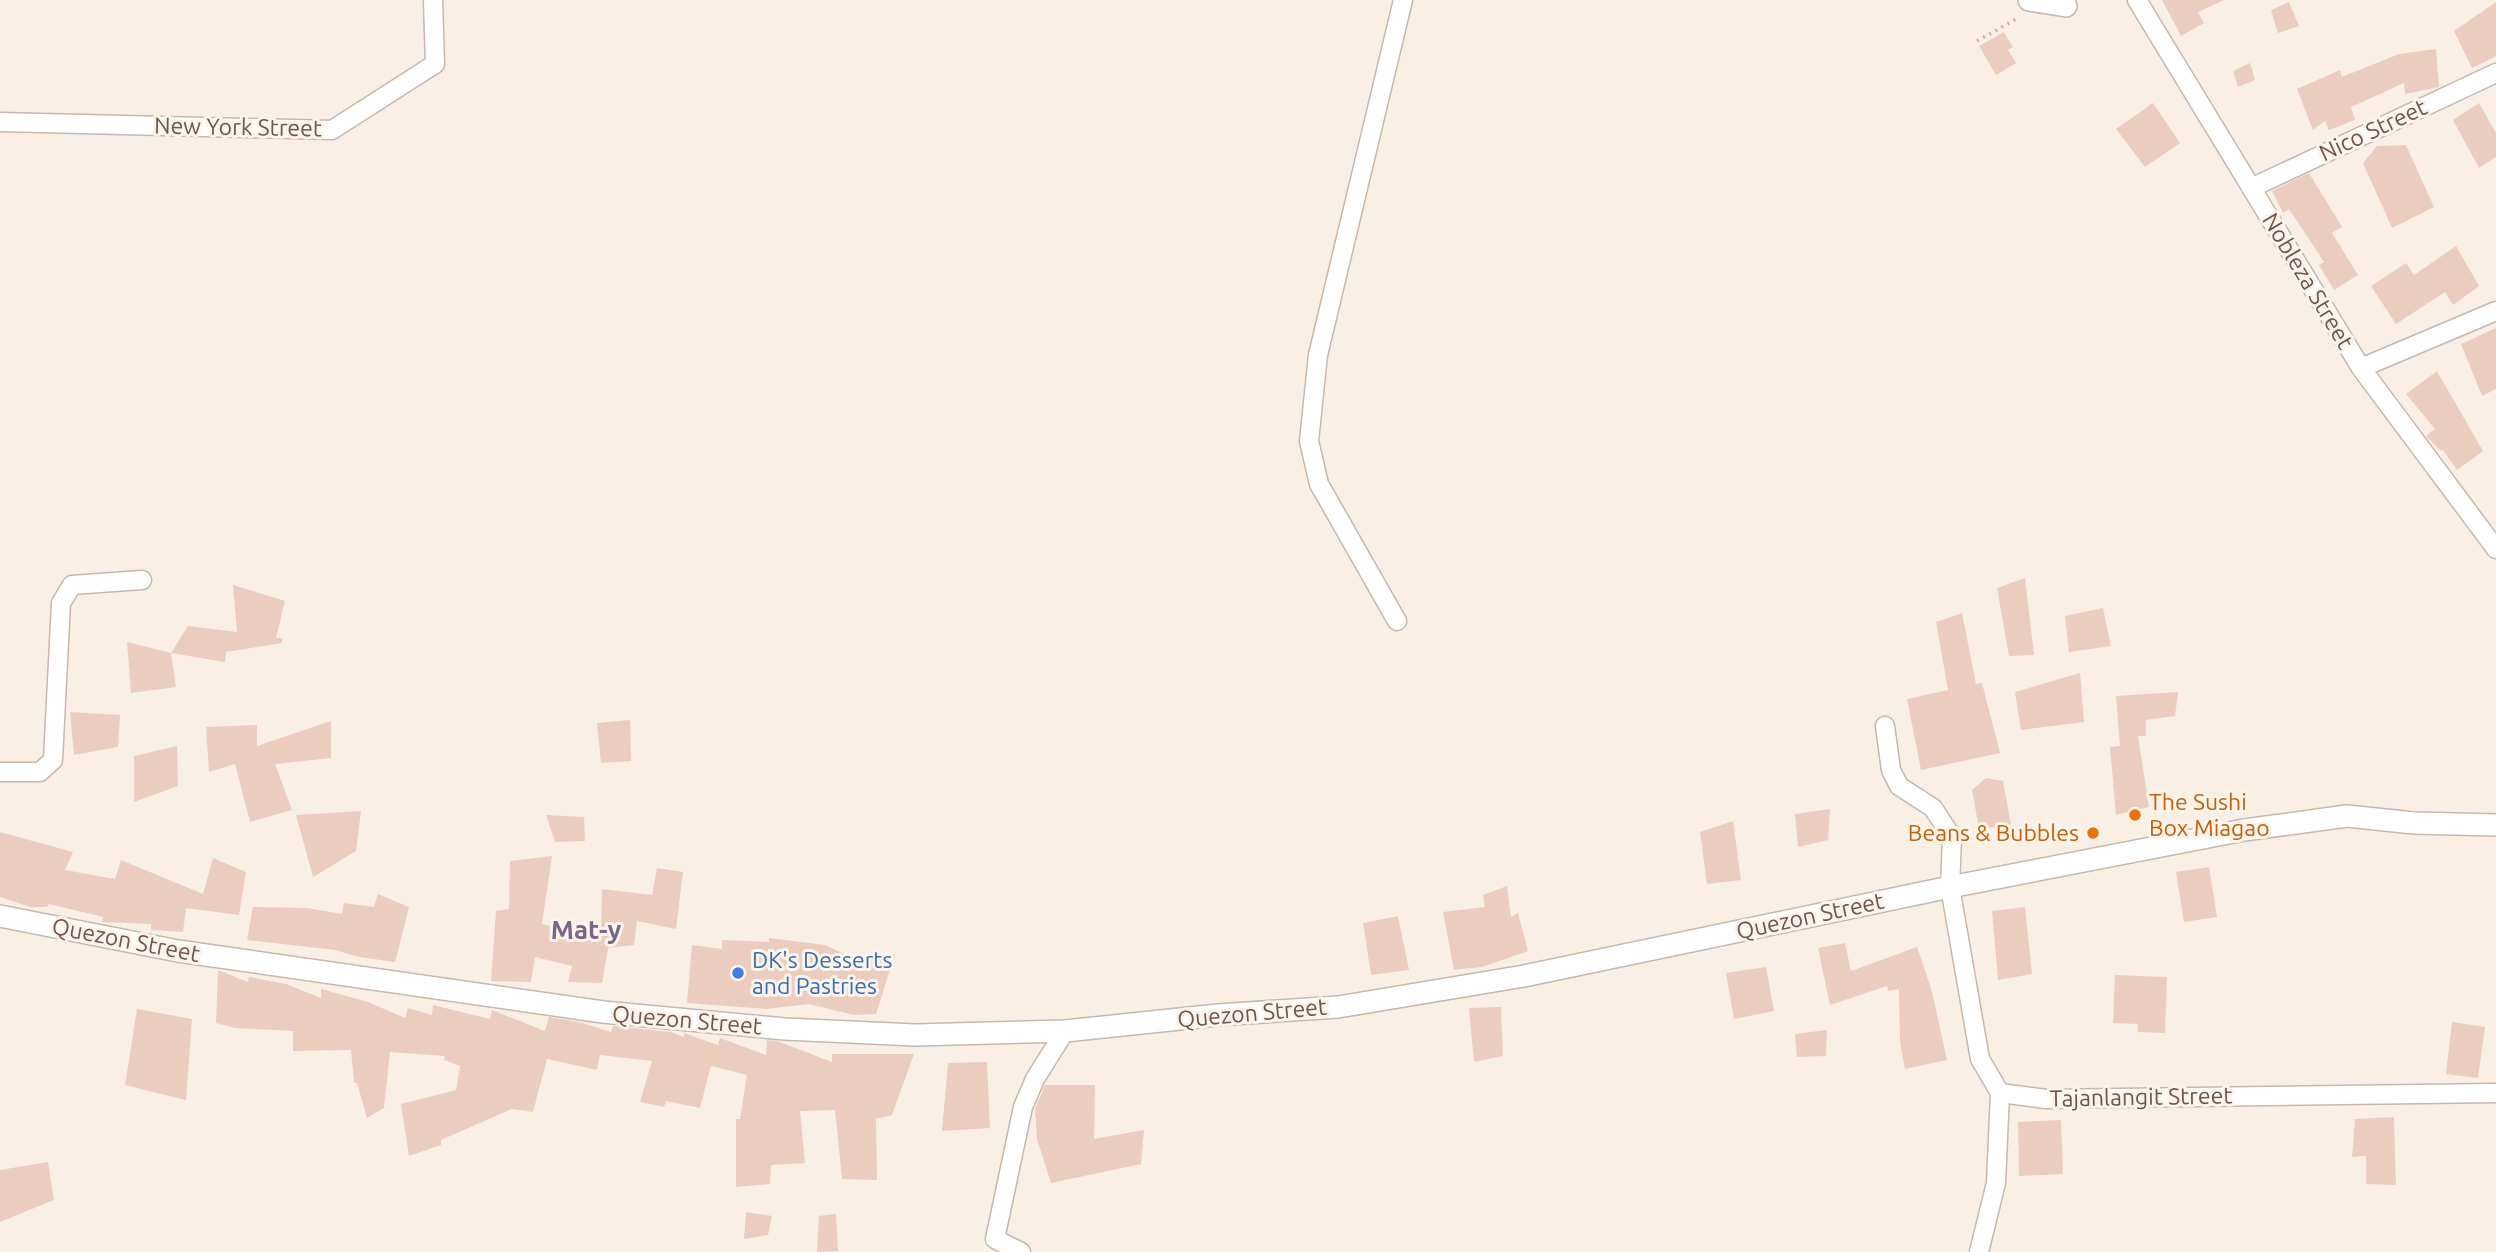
<svg xmlns="http://www.w3.org/2000/svg" width="2496" height="1252" font-family="Ubuntu,sans-serif">
	<style>
		.building { fill: #ebcdc0 }
		.lines { fill: none; stroke-linecap: round; stroke-linejoin: round }
		.minor-casing { stroke: #c8b7ad; stroke-width: 21 }
		.tertiary-casing { stroke: #c8b7ad; stroke-width: 24 }
		.path { stroke: #cfb0a4; stroke-width: 3.5; stroke-dasharray: 2 5; stroke-linecap: butt }
		.minor { stroke: #fff; stroke-width: 18 }
		.tertiary { stroke: #fff; stroke-width: 21 }
		.food-dot { fill: #e8710a; stroke: #fcf4ea; stroke-width: 2.5 }
		.shop-dot { fill: #3f7fe0; stroke: #fcf4ea; stroke-width: 2.5 }
		.labels { text-anchor: middle; stroke-width: 6; stroke-linejoin: round; paint-order: stroke }
		.street-label { font-size: 23px; fill: #6e564e; stroke: #fcf4ea }
		.food-label { font-size: 23px; fill: #c56008; stroke: #fcf4ea; text-anchor: start }
		.shop-label { font-size: 23px; fill: #366cbe; stroke: #fcf4ea; text-anchor: start }
		.quarter-label { font-size: 26px; font-weight: bold; fill: #7a668b; stroke: #fcf4ea }
	</style>
	<rect width="100%" height="100%" fill="#f9efe5"/>
	<!-- building -->
	<path class="building" d="M2162,0H2224L2198,12L2204,23L2181,36Z
		M2289,2L2299,26L2278,33L2271,10Z
		M2496,2V56L2472,68L2454,31Z
		M2004,32L2013,47L2008,50L2016,63L1996,75L1979,46Z
		M2436,49L2439,87L2405,94L2404,83L2351,107L2355,120L2329,130L2325,121L2313,130L2297,89L2340,70L2342,77L2399,54Z
		M2250,63L2255,80L2238,87L2233,71Z
		M2153,103L2180,143L2145,167L2116,129Z
		M2479,103L2496,133V157L2479,168L2453,120Z
		M2406,145L2434,207L2392,228L2363,163L2377,146Z
		M2309,173L2342,227L2332,233L2358,275L2334,290L2319,265L2324,262L2289,209L2283,213L2272,191Z
		M2456,246L2479,286L2453,305L2445,292L2396,324L2371,286L2406,263L2414,275Z
		M2496,328V389L2482,396L2461,344Z
		M2437,371L2483,451L2457,470L2443,450L2441,451L2426,436L2435,429L2406,394Z
		M2025,578L2034,655L2009,656L1997,588Z
		M233,585L285,601L276,638H282V643L226,652L225,662L171,653L188,626L237,632Z
		M2103,608L2111,646L2069,652L2065,616Z
		M1962,613L1976,684L1982,683L2000,753L1921,770L1907,699L1948,690L1936,622Z
		M127,642L171,653L176,687L131,693Z
		M2080,673L2084,722L2021,730L2015,692Z
		M2178,692L2175,716L2146,720V736H2138L2149,807L2116,815L2110,747L2120,746L2116,696Z
		M70,712L120,715L118,747L74,755Z
		M630,720L631,761L601,763L597,723Z
		M331,721V758L275,764L292,810L250,822L235,764L209,772L206,727L257,725V746Z
		M177,746L178,786L134,802V756Z
		M1986,778L2003,781L2011,825L1979,829L1972,790Z
		M1830,809L1828,840L1798,847L1795,814Z
		M361,811L356,851L313,877L296,815Z
		M546,815L584,817L585,841L555,842Z
		M1733,821L1741,880L1707,884L1700,832Z
		M0,832L73,852L65,870L115,879L121,860L203,894L213,858L246,872L239,915L186,908L183,932L151,930V924L102,922L103,917L49,904L47,907H30L0,897Z
		M552,856L542,924L601,939L602,889L652,895L657,868L683,872L676,929L637,921L634,945L608,948L602,983L568,982L572,966L535,957L531,982L491,981L496,911L509,909L510,861Z
		M2209,867L2217,917L2184,922L2176,872Z
		M1507,886L1511,917L1518,913L1528,951L1482,967L1454,970L1443,912L1485,907L1483,895Z
		M378,894L409,907L395,962L359,957L335,950L247,940L253,907L307,908L342,914L344,903L374,907Z
		M2025,907L2032,974L1998,980L1992,911Z
		M1398,916L1409,970L1371,975L1363,923Z
		M769,938L825,945L849,956L895,954L876,1014L854,1015L809,1004L766,1009L687,1003L692,945L722,949V940L769,942Z
		M1845,943L1851,971L1917,947L1931,988L1947,1060L1905,1069L1900,1042L1899,989L1888,991L1887,986L1830,1005L1818,948Z
		M1766,967L1774,1011L1734,1019L1726,973Z
		M218,970L248,982L249,977L286,984L321,998V989L368,1002L405,1018L408,1008L432,1015L433,1005L490,1019L492,1010L545,1031L549,1017L579,1022L611,1032L613,1026L671,1032L684,1037V1033L718,1045L720,1038L766,1055L767,1040L777,1041L832,1062V1054H914L892,1115L876,1119L877,1180L842,1179L835,1110L800,1111L805,1163L771,1165L770,1184L736,1187V1119H740L747,1075L711,1066L700,1108L666,1101L664,1107L640,1102L652,1061L600,1055L597,1070L547,1059L533,1112L512,1109L441,1140V1145L409,1156L401,1104L456,1090L460,1066L444,1060L445,1056L390,1052L384,1108L367,1118L357,1083H354L351,1050L293,1051V1031L235,1028L216,1023Z
		M2115,975L2167,977L2165,1033L2138,1032V1024L2113,1023Z
		M1501,1007L1503,1056L1474,1062L1469,1008Z
		M137,1009L192,1019L186,1100L125,1085Z
		M2452,1022L2485,1027L2478,1078L2446,1074Z
		M1827,1030L1826,1056L1797,1057L1795,1034Z
		M987,1062L990,1128L942,1131L948,1063Z
		M1045,1085H1095L1094,1139L1144,1130L1141,1164L1051,1183L1037,1139L1035,1109Z
		M2394,1117L2396,1185L2366,1184V1156L2352,1157L2355,1119Z
		M2061,1120L2063,1174L2019,1176L2018,1122Z
		M48,1162L54,1200L0,1222V1170Z
		M746,1212L772,1216L768,1235L744,1239Z
		M836,1214L838,1251L817,1252L819,1216Z"/>
	<g class="lines">
		<!-- minor casing -->
		<g class="minor-casing">
			<path id="minor" d="M2137,0L2361,368L2496,549
				M0,122L332,130L435,64L433,0
				M2251,188L2496,73
				M2361,368L2496,311
				M1397,621L1319,484L1309,441L1318,355L1403,0
				M1885,726L1891,770L1899,786L1933,808L1952,837L1950,887L1980,1059L2000,1093L2046,1099L2496,1093
				M0,772H40L53,760L61,603L72,585L142,580
				M1021,1252L995,1239L1023,1107L1035,1079L1065,1031
				M1979,1252L1996,1183L2000,1093"/>
		</g>
		<!-- tertiary casing -->
		<g class="tertiary-casing">
			<path id="tertiary" d="M2029,0L2066,6
				M0,916L178,951L603,1012L785,1029L915,1035L1065,1031L1218,1015L1338,1007L1524,976L1950,887L2244,830L2347,816L2414,823L2496,825"/>
		</g>
		<!-- path -->
		<path class="path" d="M1977,41L2018,18"/>
		<!-- minor -->
		<use href="#minor" class="minor"/>
		<!-- tertiary -->
		<use href="#tertiary" class="tertiary"/>
	</g>
	<!-- markers -->
	<g class="food-dot">
		<circle cx="2135" cy="815" r="7"/>
		<circle cx="2093" cy="833" r="7"/>
	</g>
	<circle class="shop-dot" cx="738" cy="973" r="7"/>
	<g class="labels">
		<!-- street labels -->
		<g class="street-label">
			<text transform="translate(238 127) rotate(1)" y="8">New York Street</text>
			<text transform="translate(2373 130) rotate(-25)" y="8">Nico Street</text>
			<text transform="translate(2308 281) rotate(59)" y="8">Nobleza Street</text>
			<text transform="translate(1810 916) rotate(-12)" y="8">Quezon Street</text>
			<text transform="translate(126 940) rotate(11)" y="8">Quezon Street</text>
			<text transform="translate(1252 1013) rotate(-5)" y="8">Quezon Street</text>
			<text transform="translate(687 1020) rotate(5)" y="8">Quezon Street</text>
			<text transform="translate(2141 1097) rotate(-1)" y="8">Tajanlangit Street</text>
		</g>
		<!-- food labels -->
		<g class="food-label">
			<text x="2149" y="810">The Sushi<tspan x="2149" dy="26">Box Miagao</tspan></text>
			<text x="2079" y="841" text-anchor="end">Beans &amp; Bubbles</text>
		</g>
		<!-- shop labels -->
		<g class="shop-label">
			<text x="752" y="968">DK's Desserts<tspan x="752" dy="26">and Pastries</tspan></text>
		</g>
		<!-- quarter labels -->
		<g class="quarter-label">
			<text x="586" y="939">Mat-y</text>
		</g>
	</g>
</svg>
